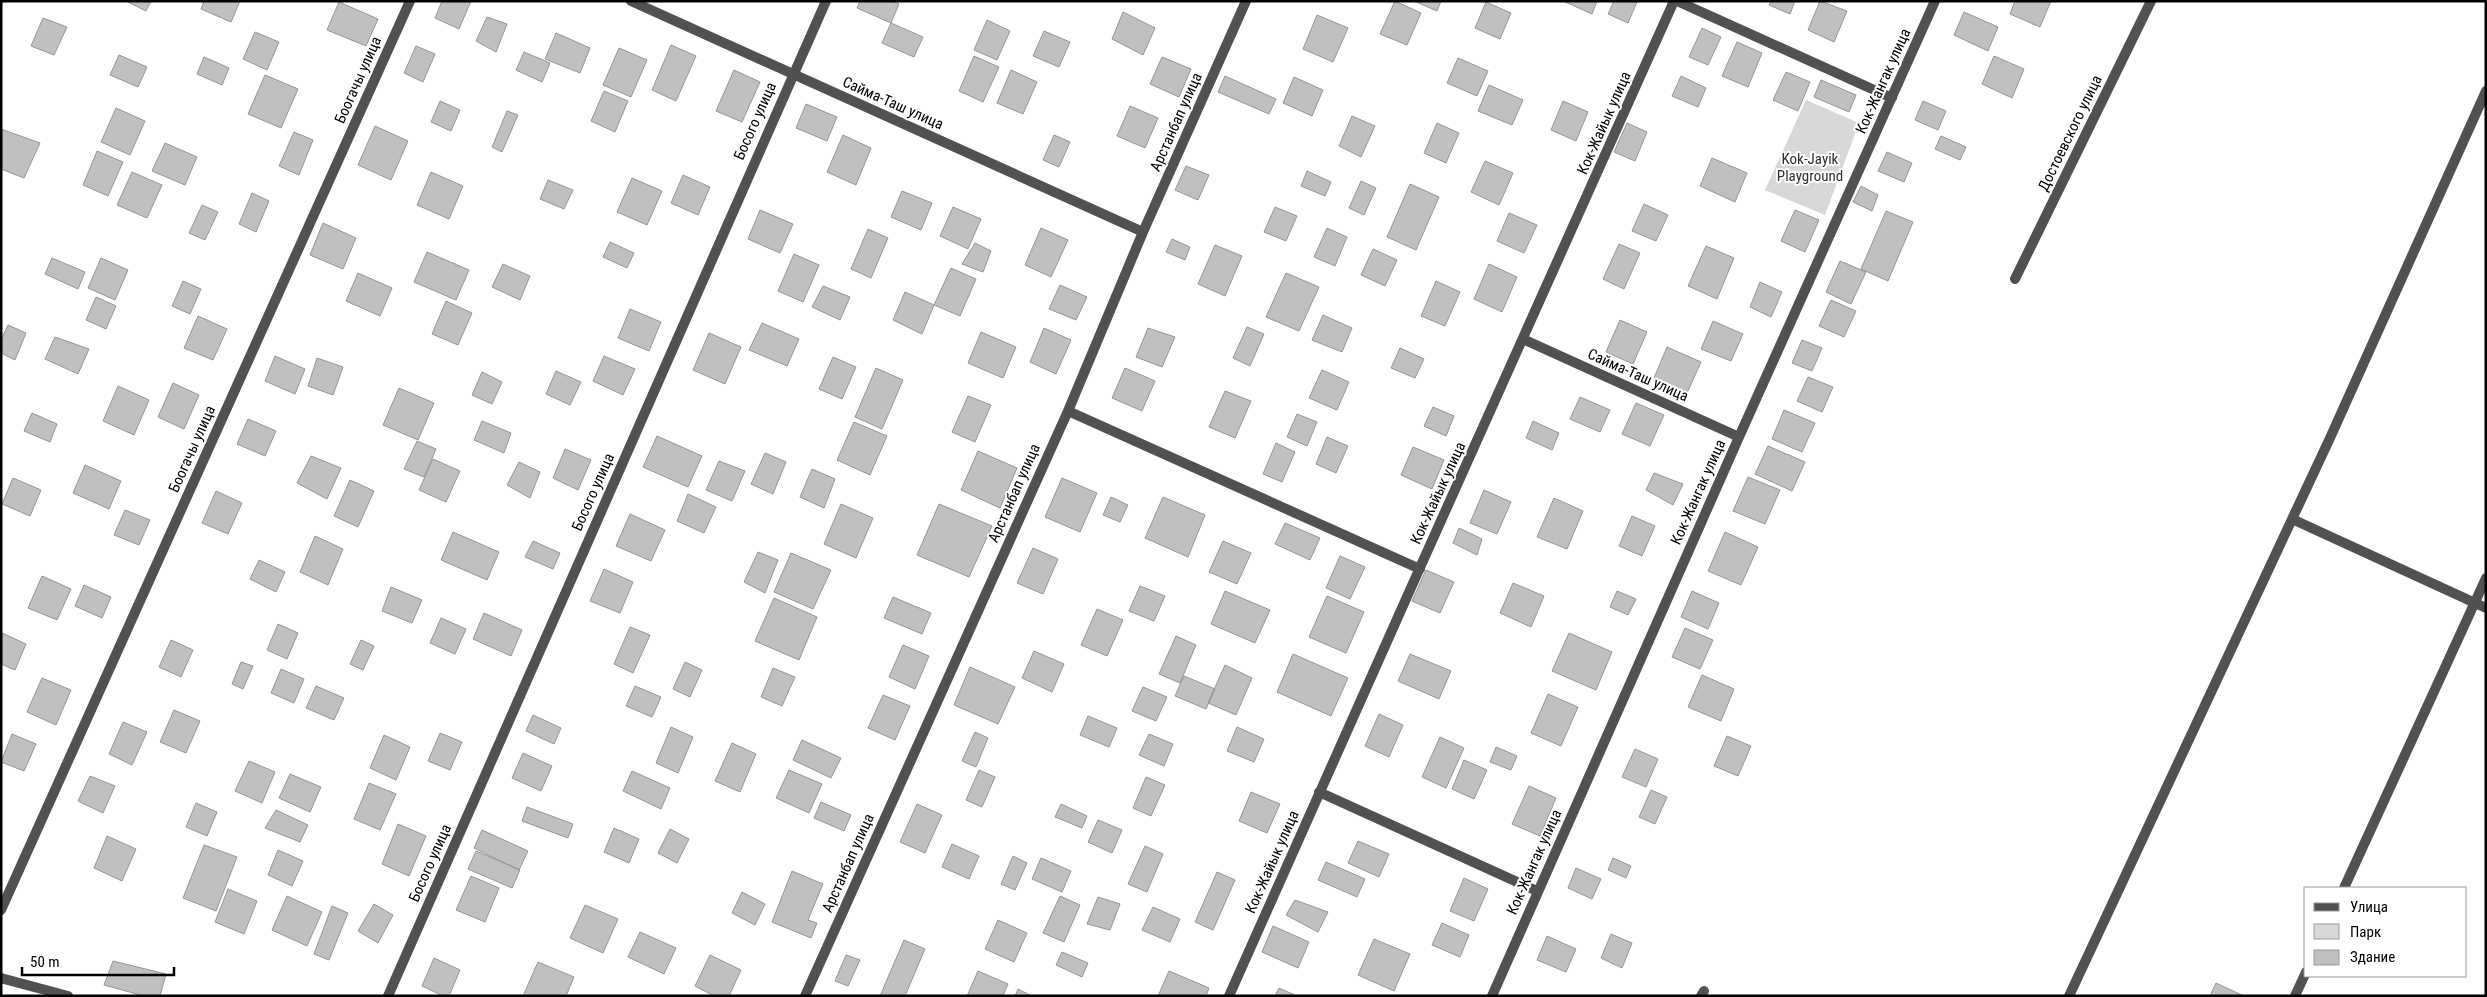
<svg xmlns="http://www.w3.org/2000/svg" width="2487" height="997" font-family="'Roboto Condensed',sans-serif">
	<style>
		.green { fill: #d8d8d8 }
		.building { fill: #c0c0c0; stroke: #959595 }
		.lines { fill: none; stroke-linecap: round; stroke-linejoin: round }
		.street { stroke: #515151; stroke-width: 10 }
		.labels { text-anchor: middle; stroke-width: 4; stroke-linejoin: round; paint-order: stroke }
		.street-label { font-size: 15px; fill: #000; stroke: #fff }
		.park-label { font-size: 15px; fill: #2f2f2f; stroke: #fff }
	</style>
	<rect width="100%" height="100%" fill="#fff"/>
	<!-- green -->
	<path class="green" d="M1806,100L1859,123L1825,215L1765,190Z"/>
	<!-- building -->
	<path class="building" d="M126,1H151L146,11Z
		M204,1H240L231,22L201,9Z
		M442,1H471L459,29L435,18Z
		M860,1H892L899,4L891,23L857,8Z
		M1395,1L1421,13L1407,45L1380,34Z
		M1414,1H1441L1437,11Z
		M1563,1H1597L1592,14Z
		M1614,1L1637,2L1628,23L1608,14Z
		M1771,1H1795L1790,14L1769,5Z
		M1820,1L1847,11L1834,42L1808,30Z
		M2015,1H2051L2040,27L2010,14Z
		M339,2L378,19L366,46L327,30Z
		M1486,2L1511,13L1500,39L1475,28Z
		M1123,12L1155,28L1143,55L1112,39Z
		M1964,12L1998,27L1988,51L1954,35Z
		M1317,15L1348,28L1333,62L1303,49Z
		M487,17L507,24L496,52L476,41Z
		M43,18L67,27L54,55L31,46Z
		M987,20L1010,31L997,60L974,50Z
		M891,23L923,37L914,57L882,43Z
		M1702,28L1721,37L1708,65L1689,57Z
		M1044,31L1070,42L1059,67L1033,56Z
		M255,32L279,42L267,70L243,59Z
		M556,33L590,48L580,73L545,59Z
		M1737,42L1762,53L1748,87L1722,76Z
		M671,45L696,56L676,101L652,90Z
		M416,46L435,54L423,82L404,73Z
		M619,48L647,60L631,97L603,85Z
		M524,52L550,63L542,82L516,70Z
		M119,55L147,67L138,87L110,75Z
		M974,56L999,67L983,102L959,91Z
		M1994,56L2024,69L2012,98L1982,84Z
		M204,57L229,68L222,85L197,74Z
		M1162,57L1191,69L1179,97L1150,84Z
		M1458,58L1488,71L1477,96L1447,83Z
		M734,70L760,82L742,122L716,111Z
		M1011,70L1037,82L1023,114L997,103Z
		M1786,72L1810,82L1798,111L1773,100Z
		M265,75L298,89L281,128L248,114Z
		M1225,76L1276,99L1269,114L1218,92Z
		M1681,76L1706,88L1698,107L1672,96Z
		M1294,77L1323,90L1312,116L1283,103Z
		M1821,80L1856,95L1849,112L1814,97Z
		M1489,85L1523,100L1512,125L1478,111Z
		M604,91L628,101L615,132L591,121Z
		M440,101L460,110L451,131L431,122Z
		M1563,101L1588,112L1576,141L1551,130Z
		M1923,101L1946,111L1938,130L1915,120Z
		M806,104L837,117L827,141L796,128Z
		M1130,106L1158,118L1145,148L1117,136Z
		M116,108L145,121L130,155L101,142Z
		M507,111L518,115L502,152L492,147Z
		M1352,116L1375,126L1361,157L1339,146Z
		M1437,123L1459,133L1446,163L1424,153Z
		M1627,123L1647,132L1635,161L1614,152Z
		M375,126L408,141L391,180L358,165Z
		M1,129L40,143L24,178L1,169Z
		M294,132L313,140L299,175L279,166Z
		M843,135L871,148L856,185L827,172Z
		M1054,135L1070,142L1059,167L1043,160Z
		M1941,136L1966,147L1960,160L1935,149Z
		M165,143L197,157L185,185L152,171Z
		M97,151L123,162L108,196L83,185Z
		M1887,152L1912,163L1904,182L1878,171Z
		M1712,158L1747,173L1735,202L1700,186Z
		M1485,161L1513,173L1499,205L1471,192Z
		M1186,166L1209,175L1198,200L1175,190Z
		M1307,171L1331,182L1325,196L1301,186Z
		M132,172L162,185L147,218L117,205Z
		M431,172L463,186L449,219L417,205Z
		M683,175L710,187L698,215L671,203Z
		M632,178L662,191L647,225L617,212Z
		M548,180L573,190L564,209L540,199Z
		M1361,181L1376,188L1364,215L1349,208Z
		M1410,184L1439,197L1416,250L1387,237Z
		M1861,186L1878,195L1872,211L1853,202Z
		M902,191L932,203L921,230L891,217Z
		M252,193L269,201L256,232L239,224Z
		M1644,204L1668,215L1656,241L1632,231Z
		M202,205L218,212L205,240L189,233Z
		M953,207L981,219L968,249L940,236Z
		M1275,207L1297,216L1286,241L1264,232Z
		M760,210L793,224L780,253L748,239Z
		M1795,210L1819,220L1805,252L1781,241Z
		M1886,211L1913,222L1888,281L1861,269Z
		M1509,213L1537,225L1524,253L1497,241Z
		M323,223L356,238L343,269L310,255Z
		M1041,228L1068,240L1051,277L1025,265Z
		M1327,228L1347,237L1335,266L1314,257Z
		M868,229L888,238L871,278L851,269Z
		M1172,239L1190,247L1185,260L1166,252Z
		M610,242L634,253L627,268L603,257Z
		M975,243L991,251L983,272L962,264Z
		M1619,244L1640,253L1624,289L1603,279Z
		M1215,245L1242,256L1225,296L1198,284Z
		M1706,246L1734,258L1717,299L1688,286Z
		M1373,249L1397,260L1385,286L1361,275Z
		M427,252L469,270L456,300L414,282Z
		M794,254L819,265L803,302L778,291Z
		M52,258L85,272L78,289L45,274Z
		M101,258L128,270L115,300L88,288Z
		M1840,261L1866,272L1851,304L1826,292Z
		M503,264L530,276L520,300L492,287Z
		M1489,264L1517,277L1502,312L1474,299Z
		M951,268L976,279L960,316L934,305Z
		M358,273L392,288L380,316L346,301Z
		M1286,273L1319,287L1299,331L1266,317Z
		M183,281L201,289L190,314L172,306Z
		M1436,281L1460,292L1445,326L1421,316Z
		M1760,282L1782,292L1771,317L1750,307Z
		M1060,285L1087,297L1076,320L1049,309Z
		M823,286L850,297L840,320L812,307Z
		M905,292L934,305L922,334L893,320Z
		M96,297L116,306L106,329L86,320Z
		M1831,300L1856,311L1844,337L1819,326Z
		M446,301L472,313L458,345L432,334Z
		M630,309L661,322L649,351L618,338Z
		M1323,315L1352,328L1342,352L1312,340Z
		M198,316L227,329L213,360L184,348Z
		M1620,320L1647,332L1633,364L1606,352Z
		M1713,321L1743,334L1731,361L1701,349Z
		M762,323L799,339L787,366L749,350Z
		M8,325L26,333L15,360L1,353V340Z
		M1247,327L1264,334L1250,366L1233,358Z
		M1044,328L1071,340L1056,374L1030,362Z
		M1148,328L1175,337L1162,367L1136,357Z
		M981,332L1016,347L1003,378L968,363Z
		M709,333L741,347L725,384L693,370Z
		M55,337L89,349L78,374L45,359Z
		M1802,340L1822,348L1812,371L1792,363Z
		M1667,347L1701,362L1687,393L1654,378Z
		M1400,348L1424,359L1415,378L1391,368Z
		M275,356L305,369L295,394L265,381Z
		M604,356L635,369L623,395L593,381Z
		M833,357L856,367L842,399L819,389Z
		M317,358L343,367L333,395L308,386Z
		M876,368L903,380L882,429L855,417Z
		M1125,368L1155,381L1142,411L1112,398Z
		M1322,370L1349,382L1337,410L1309,398Z
		M556,371L581,382L570,405L546,394Z
		M482,372L502,382L492,404L472,395Z
		M1808,377L1833,387L1822,412L1797,401Z
		M173,383L199,395L184,429L158,417Z
		M118,386L149,400L134,435L103,421Z
		M399,388L434,403L418,440L383,425Z
		M1225,391L1251,401L1235,438L1209,427Z
		M968,396L991,405L975,442L952,432Z
		M1580,397L1610,410L1600,432L1570,419Z
		M1636,403L1664,415L1650,446L1622,434Z
		M1433,407L1454,416L1446,436L1424,426Z
		M1784,410L1815,423L1802,452L1772,439Z
		M32,413L57,424L50,442L24,431Z
		M1297,414L1317,422L1307,446L1287,437Z
		M248,419L276,431L265,456L237,444Z
		M482,421L511,433L504,453L474,440Z
		M1533,421L1559,433L1552,450L1526,438Z
		M854,422L887,436L870,475L837,460Z
		M657,436L702,456L688,487L643,467Z
		M1327,437L1348,446L1336,473L1316,464Z
		M417,441L436,449L424,477L404,469Z
		M1276,443L1295,452L1282,482L1263,474Z
		M1768,446L1805,462L1792,491L1755,474Z
		M1413,447L1444,460L1432,489L1401,475Z
		M565,449L591,460L578,490L553,478Z
		M978,451L1017,468L1000,508L961,490Z
		M765,453L786,462L773,494L751,484Z
		M311,456L341,468L327,499L297,483Z
		M433,459L460,471L446,502L419,490Z
		M719,461L745,471L732,501L706,490Z
		M519,462L540,472L530,498L507,485Z
		M85,465L121,481L109,509L73,493Z
		M812,469L835,479L824,508L800,497Z
		M1654,473L1683,484L1673,505L1646,490Z
		M1748,477L1780,490L1765,524L1733,511Z
		M13,478L41,490L30,516L2,504Z
		M1062,478L1097,493L1080,532L1045,517Z
		M350,480L374,491L358,527L334,516Z
		M1484,490L1511,502L1497,534L1470,523Z
		M216,491L242,503L228,534L202,523Z
		M688,494L716,507L704,533L677,521Z
		M1111,497L1128,505L1120,522L1103,515Z
		M1163,497L1205,515L1188,557L1145,538Z
		M1554,498L1583,511L1567,549L1537,537Z
		M841,504L873,518L856,558L824,544Z
		M939,504L992,526L969,577L917,555Z
		M125,510L150,520L139,545L114,535Z
		M630,514L665,530L651,561L616,546Z
		M1632,516L1655,526L1642,556L1619,546Z
		M1285,523L1320,538L1310,560L1275,544Z
		M1459,528L1482,539L1477,555L1453,543Z
		M453,532L499,552L487,580L441,560Z
		M1725,532L1758,547L1741,585L1708,571Z
		M315,536L343,549L328,585L300,572Z
		M533,541L560,553L553,569L525,557Z
		M1223,541L1251,553L1237,584L1209,572Z
		M1033,548L1058,559L1043,594L1017,583Z
		M758,552L778,560L765,593L744,582Z
		M791,553L831,570L813,609L774,592Z
		M1340,556L1365,567L1350,599L1326,588Z
		M259,560L285,572L276,592L250,579Z
		M604,569L633,582L620,613L590,601Z
		M1426,570L1454,582L1440,613L1412,601Z
		M42,576L71,589L57,620L28,608Z
		M1513,583L1544,596L1531,627L1500,613Z
		M84,585L111,597L102,618L75,606Z
		M1140,586L1165,596L1154,621L1129,611Z
		M391,587L422,600L412,623L382,611Z
		M1225,591L1270,610L1255,643L1211,624Z
		M1617,591L1636,599L1628,615L1610,607Z
		M1692,591L1719,603L1708,629L1681,617Z
		M1327,596L1364,612L1346,653L1309,637Z
		M893,597L931,613L922,634L884,618Z
		M774,598L817,617L799,660L755,641Z
		M1097,609L1123,620L1107,656L1081,645Z
		M484,613L522,630L511,656L473,639Z
		M441,618L466,629L455,654L430,643Z
		M278,624L298,633L287,659L267,650Z
		M630,627L650,635L633,673L614,664Z
		M1685,628L1713,640L1700,669L1672,657Z
		M2,633L26,644L15,670L1,664Z
		M1569,633L1612,652L1596,690L1552,671Z
		M1176,636L1196,645L1180,683L1159,674Z
		M171,640L193,650L181,677L159,667Z
		M361,640L374,646L363,670L350,664Z
		M903,645L929,656L915,689L889,677Z
		M1034,651L1064,664L1052,692L1022,678Z
		M1293,654L1348,678L1331,716L1277,692Z
		M1410,654L1451,671L1439,699L1398,681Z
		M241,662L253,666L243,689L232,684Z
		M685,662L702,670L690,697L673,689Z
		M1225,665L1252,678L1236,715L1208,703Z
		M970,667L1015,687L998,724L954,705Z
		M773,668L795,677L782,706L761,697Z
		M281,669L304,679L294,703L271,693Z
		M1702,675L1734,689L1721,721L1688,707Z
		M1184,676L1215,689L1206,709L1175,696Z
		M42,678L71,690L56,725L27,712Z
		M316,686L344,698L334,720L306,708Z
		M635,686L661,697L652,717L626,706Z
		M1143,687L1167,697L1156,721L1132,711Z
		M1548,694L1578,707L1561,746L1531,733Z
		M883,695L910,706L895,740L868,728Z
		M174,710L200,721L186,753L160,742Z
		M1379,714L1403,725L1389,757L1365,746Z
		M533,715L561,728L554,744L526,731Z
		M1088,716L1117,728L1109,747L1080,735Z
		M123,722L147,732L132,765L109,754Z
		M671,727L693,737L678,773L656,763Z
		M1237,727L1264,739L1254,762L1227,751Z
		M975,732L988,738L976,767L962,761Z
		M440,733L462,742L450,770L428,761Z
		M12,734L36,744L24,771L1,762Z
		M1149,734L1173,744L1164,766L1139,755Z
		M384,735L410,747L396,780L370,768Z
		M1727,736L1751,746L1738,776L1714,766Z
		M1440,737L1464,748L1446,788L1422,777Z
		M802,740L841,758L831,778L793,760Z
		M732,743L756,754L740,792L715,781Z
		M1496,747L1517,756L1511,770L1490,762Z
		M1635,749L1658,759L1646,787L1622,777Z
		M523,753L552,766L541,791L512,778Z
		M1464,760L1487,770L1474,799L1452,789Z
		M249,761L275,772L262,803L235,791Z
		M789,770L822,784L809,813L776,798Z
		M979,770L995,777L982,807L966,800Z
		M632,771L670,788L661,809L623,791Z
		M290,774L321,787L310,812L279,798Z
		M90,776L115,786L103,813L78,801Z
		M1146,777L1165,785L1151,816L1133,808Z
		M369,783L396,794L380,830L354,819Z
		M1529,786L1556,798L1540,836L1512,824Z
		M1651,790L1667,797L1655,824L1639,817Z
		M1251,792L1280,804L1267,833L1239,821Z
		M821,802L851,815L844,831L814,818Z
		M196,803L217,812L207,836L186,827Z
		M917,804L942,815L925,853L900,842Z
		M1061,804L1087,816L1082,828L1055,817Z
		M527,807L573,824L568,838L522,821Z
		M276,810L308,825L300,842L265,828Z
		M1098,820L1122,830L1112,853L1088,842Z
		M398,824L426,836L409,876L382,864Z
		M614,828L639,839L629,863L604,852Z
		M670,829L689,839L677,863L658,853Z
		M482,830L528,851L519,870L474,848Z
		M107,836L136,849L122,881L94,868Z
		M1358,841L1389,854L1379,877L1348,863Z
		M952,844L979,856L969,879L942,867Z
		M204,845L237,857L216,911L183,898Z
		M1145,846L1163,854L1147,892L1128,884Z
		M278,850L303,861L292,886L268,875Z
		M476,851L520,870L512,888L468,869Z
		M1013,856L1027,863L1015,890L1001,884Z
		M1041,858L1071,871L1062,892L1032,879Z
		M1613,858L1631,866L1626,878L1608,870Z
		M1326,862L1365,879L1357,897L1318,880Z
		M1576,868L1601,879L1592,899L1568,888Z
		M792,871L823,884L808,920L817,923L811,938L772,922Z
		M1217,872L1235,880L1213,930L1195,922Z
		M471,876L499,888L485,922L456,910Z
		M1464,878L1488,889L1474,921L1450,911Z
		M228,889L257,901L244,934L215,922Z
		M742,892L765,904L755,925L732,913Z
		M287,896L322,912L307,946L272,930Z
		M1060,896L1080,905L1064,942L1043,933Z
		M1098,897L1120,904L1110,930L1087,924Z
		M1295,900L1328,912L1318,932L1286,915Z
		M374,904L393,915L378,943L358,931Z
		M585,905L618,919L603,953L570,938Z
		M332,906L348,913L329,960L314,954Z
		M1153,907L1180,919L1170,942L1142,930Z
		M998,920L1027,933L1014,962L985,949Z
		M1442,923L1469,935L1460,957L1432,945Z
		M1273,926L1309,942L1298,968L1262,952Z
		M640,932L676,948L664,974L628,957Z
		M1611,934L1632,943L1622,968L1601,958Z
		M1547,936L1576,949L1566,972L1537,960Z
		M1374,939L1410,954L1394,991L1358,975Z
		M904,940L925,949L905,996H880Z
		M1062,952L1088,963L1082,977L1056,965Z
		M710,955L741,970L729,996H714L695,986Z
		M846,955L860,960L848,986L835,981Z
		M434,958L460,970L449,996H443L422,986Z
		M113,961L166,974L160,996H144L104,985Z
		M538,962L574,977L566,996H523Z
		M978,971L1008,984L1003,996H967Z
		M1169,971L1209,988L1206,996H1158Z
		M2216,983L2244,996H2210Z
		M1279,988L1297,996H1275Z
		M1018,989L1032,996H1015Z"/>
	<g class="lines">
		<!-- street -->
		<path class="street" d="M631,1L1143,232
			M1677,1L1892,98
			M2015,279L2151,1
			M1525,340L1739,437
			M1068,411L1420,569
			M2292,519L2486,608
			M1319,792L1537,891
			M2344,888L2486,578
			M1,910L410,1
			M1,978L68,996
			M388,996L826,1
			M805,996L1068,411L1143,232L1246,1
			M1229,996C1375,663 1527,334 1674,1
			M1492,996L1739,437L1935,1
			M1701,996L1704,991
			M2069,996L2330,438L2486,91
			M2295,996L2306,972"/>
	</g>
	<g class="labels">
		<!-- street labels -->
		<g class="street-label">
			<text transform="translate(358 80) rotate(-66)" y="5">Боогачы улица</text>
			<text transform="translate(1883 81) rotate(-66)" y="5">Кок-Жангак улица</text>
			<text transform="translate(893 103) rotate(24)" y="5">Сайма-Таш улица</text>
			<text transform="translate(755 121) rotate(-66)" y="5">Босого улица</text>
			<text transform="translate(1176 122) rotate(-66)" y="5">Арстанбап улица</text>
			<text transform="translate(1604 123) rotate(-66)" y="5">Кок-Жайык улица</text>
			<text transform="translate(2070 133) rotate(-64)" y="5">Достоевского улица</text>
			<text transform="translate(1638 375) rotate(24)" y="5">Сайма-Таш улица</text>
			<text transform="translate(192 449) rotate(-66)" y="5">Боогачы улица</text>
			<text transform="translate(593 492) rotate(-66)" y="5">Босого улица</text>
			<text transform="translate(1698 492) rotate(-66)" y="5">Кок-Жангак улица</text>
			<text transform="translate(1014 493) rotate(-66)" y="5">Арстанбап улица</text>
			<text transform="translate(1438 493) rotate(-65)" y="5">Кок-Жайык улица</text>
			<text transform="translate(1272 862) rotate(-66)" y="5">Кок-Жайык улица</text>
			<text transform="translate(1534 862) rotate(-66)" y="5">Кок-Жангак улица</text>
			<text transform="translate(430 863) rotate(-66)" y="5">Босого улица</text>
			<text transform="translate(848 863) rotate(-66)" y="5">Арстанбап улица</text>
		</g>
		<!-- park labels -->
		<g class="park-label">
			<text x="1810" y="164">Kok-Jayik<tspan x="1810" dy="17">Playground</tspan></text>
		</g>
	</g>
	<!-- border -->
	<rect width="2487" height="997" fill="none" stroke="#000000" stroke-width="5"/>
	<!-- legend -->
	<rect x="2304" y="887" width="162" height="90" fill="#ffffff" stroke="#999999"/>
	<rect x="2314" y="903" width="25" height="8" fill="#515151" stroke="#999999"/>
	<text x="2350" y="912" font-size="15" fill="#000000">Улица</text>
	<rect x="2314" y="924" width="25" height="15" fill="#d8d8d8" stroke="#999999"/>
	<text x="2350" y="937" font-size="15" fill="#000000">Парк</text>
	<rect x="2314" y="950" width="25" height="15" fill="#c0c0c0" stroke="#999999"/>
	<text x="2350" y="962" font-size="15" fill="#000000">Здание</text>
	<!-- scale -->
	<path d="M22 967v8h152v-8" fill="none" stroke="#000000" stroke-width="2.5"/>
	<text x="30" y="967" font-size="15" fill="#000000" stroke="#ffffff" stroke-width="4" paint-order="stroke">50 m</text>
</svg>
